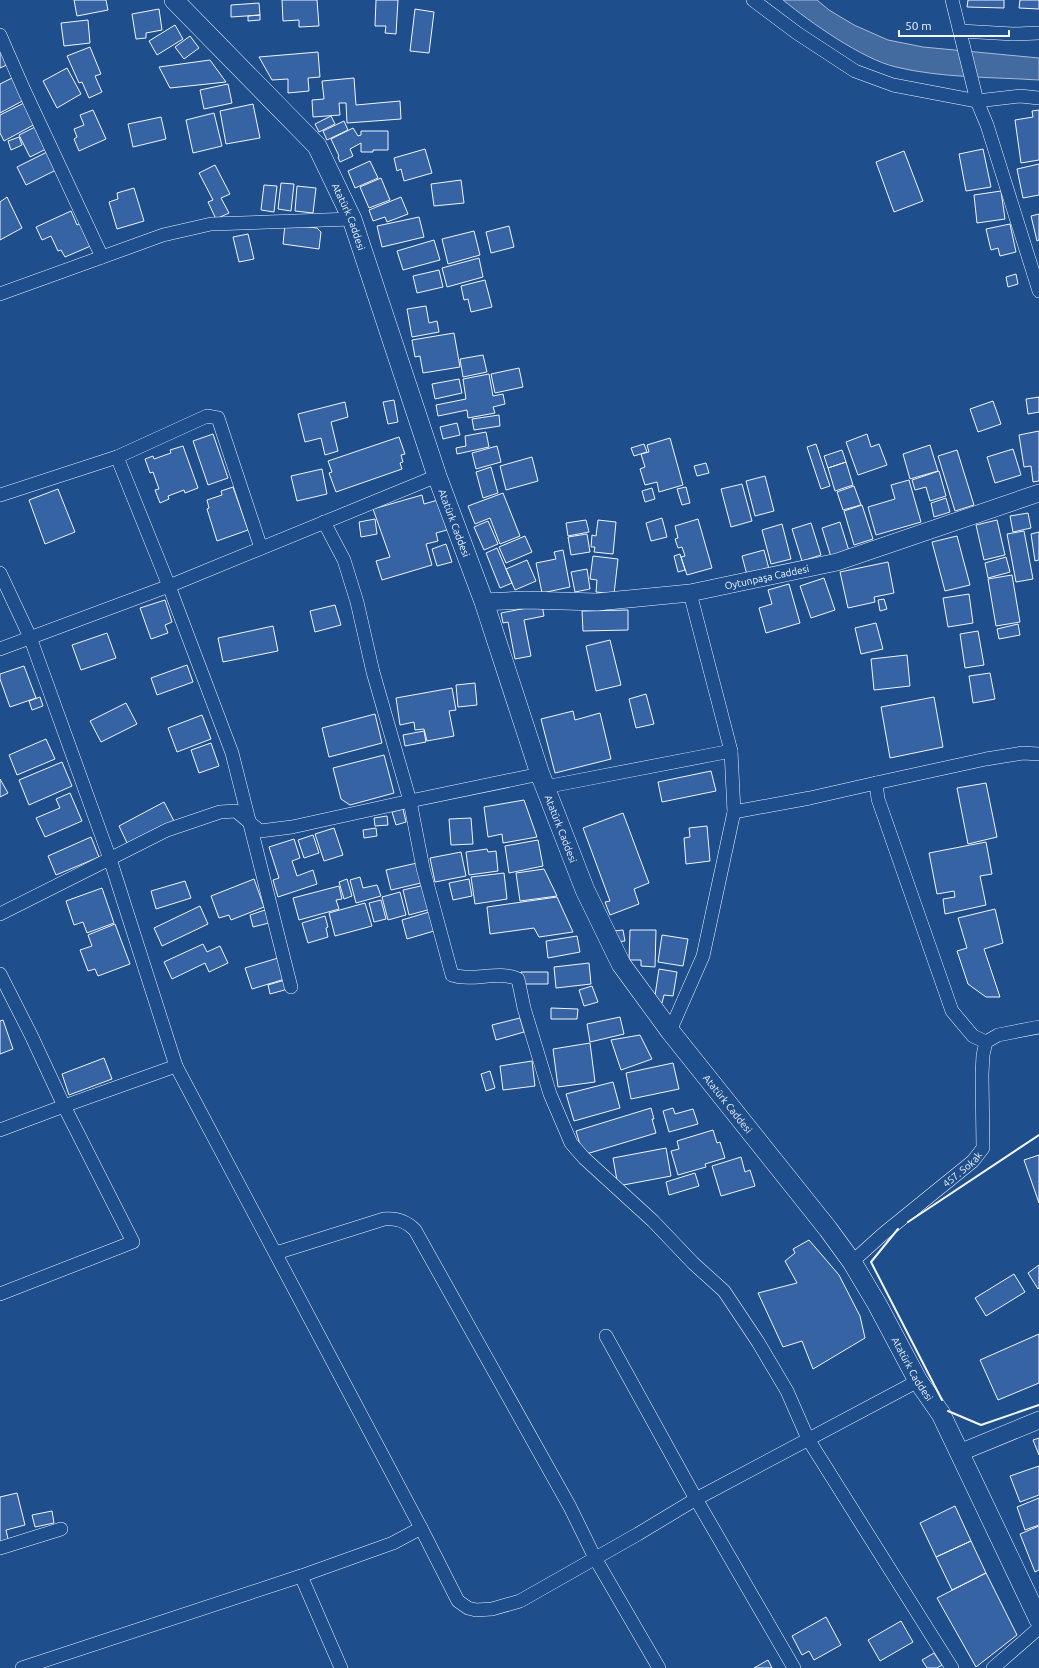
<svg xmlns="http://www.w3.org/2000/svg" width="1039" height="1668" font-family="Ubuntu,sans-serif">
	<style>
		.water { fill: #446ba0; stroke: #a8bbd7 }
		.building { fill: #3563a3; stroke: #f2f6ff }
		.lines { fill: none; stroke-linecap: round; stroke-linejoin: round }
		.minor-casing { stroke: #f2f6ff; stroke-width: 14 }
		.tertiary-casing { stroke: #f2f6ff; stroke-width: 18 }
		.secondary-casing { stroke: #f2f6ff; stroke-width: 20 }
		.minor { stroke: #1f4e8c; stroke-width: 13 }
		.tertiary { stroke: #1f4e8c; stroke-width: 17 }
		.secondary { stroke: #1f4e8c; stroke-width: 19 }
		.wall { stroke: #f2f6ff; stroke-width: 2 }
		.labels { text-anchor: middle; stroke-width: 3; stroke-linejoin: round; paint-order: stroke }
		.street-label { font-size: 10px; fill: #f2f6ff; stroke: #1f4e8c }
	</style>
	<rect width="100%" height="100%" fill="#1f4e8c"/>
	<!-- water -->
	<path class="water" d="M783,0H817L829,10L854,25L888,40L923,47L1039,58V80C992,77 941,78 896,67C862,59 810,22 783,0Z"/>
	<!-- building -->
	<path class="building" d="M74,0H106L108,10L77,16Z
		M282,0H317L319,26L299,27V20L283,21Z
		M376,0H398L396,34L385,33L386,26H375Z
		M968,0H1004V8L967,7Z
		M1020,0H1039V9L1019,8Z
		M259,3L260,15L231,17V5Z
		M159,9L162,30L146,33V38L136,39L132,14Z
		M415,9L434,12L429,53L410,51Z
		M260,15V20L248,21V16Z
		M88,20L90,43L64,46L61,23Z
		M175,25L183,39L157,55L149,41Z
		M190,36L199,48L184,59L175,47Z
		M0,44L9,64L0,68Z
		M90,47L101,74L95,76L102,92L89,98L82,82L79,83L67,56Z
		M318,52L320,77L308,78L309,91L288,93V79L272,80L259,57Z
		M210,60L226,82L170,88L159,67Z
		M67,68L81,94L57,108L43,81Z
		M14,77L26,99L0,113V84Z
		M354,78L356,105L400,101L401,119L347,123L346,103H339L340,115L313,117L312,100L324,99L322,81Z
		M228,84L232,103L204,109L200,90Z
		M26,102L37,123L4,141L0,133V115Z
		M253,104L260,138L226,144L220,111Z
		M93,110L106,139L79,151L74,139L77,137L74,129L84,125L80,115Z
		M1039,110V160L1021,163L1015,120L1033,117L1032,111Z
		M214,113L222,146L193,153L186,120Z
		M331,116L335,124L319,132L315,124Z
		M161,117L166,139L133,147L128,124Z
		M344,121L348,130L327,140L323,131Z
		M39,125L50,147L30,157L19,135Z
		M353,128L358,136L361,135V131H388V150H373V152H361V143L350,149L353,156L340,162L338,157L339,156L331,139Z
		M19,137L22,145L11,150L8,141Z
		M425,149L432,173L404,181L401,169L397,171L394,158Z
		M983,149L991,187L966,191L959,154Z
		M904,151L923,201L894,212L876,162Z
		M47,152L56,170L26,185L17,167Z
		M370,161L378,178L355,188L348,171Z
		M1039,164V195L1023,198L1017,169Z
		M215,165L230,194L221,198L229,213L216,219L208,202L213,200L199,173Z
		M381,178L390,200L369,208L360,187Z
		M461,180L464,203L434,206L431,184Z
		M281,183L294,184L291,211L278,209Z
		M264,185L277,186L274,212L261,210Z
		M297,186L316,188L313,213L295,211Z
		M134,188L144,221L117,229L109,202L118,199L117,193Z
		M1001,191L1005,219L977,223L974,195Z
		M7,197L22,228L0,240V202Z
		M401,197L408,214L387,222L385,217L373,221L369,210Z
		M71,211L77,225L83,222L93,245L65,257L61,250L58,251L51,236L42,240L36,227Z
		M1039,214V240L1037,241L1031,216Z
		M419,217L424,237L382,247L377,226Z
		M285,224L317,228L321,232L319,249L283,244Z
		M1010,224L1016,252L1000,256L998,248L991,250L986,229Z
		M509,226L514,247L491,253L486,232Z
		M474,231L480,255L448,264L442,239Z
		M248,234L254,259L239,262L233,237Z
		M434,240L440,260L403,270L397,251Z
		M479,258L483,277L447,287L442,268Z
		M439,270L443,287L417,293L413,276Z
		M1016,274L1018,284L1008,287L1006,277Z
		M485,280L492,307L471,312L468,299L464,300L461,286Z
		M426,306L429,323L437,321L439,332L412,337L407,309Z
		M454,333L460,367L423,373L420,356L415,357L412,340Z
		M483,355L487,372L463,377L460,359Z
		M519,368L523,387L495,393L491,374Z
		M489,374L493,396L503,394L505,404L493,407L495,413L468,418L467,410L438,416L436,405L466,399L463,379Z
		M459,379L462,393L435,399L432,384Z
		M1039,397V412L1028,414L1026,399Z
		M394,400L398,422L388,424L383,402Z
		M993,401L1001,424L978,432L970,409Z
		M345,402L348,417L331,422L338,451L325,455L321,438L305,442L298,414Z
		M499,415L500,426L474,430L472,419Z
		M457,423L460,435L443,439L440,427Z
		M1039,431V481L1033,482L1031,466L1024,467L1019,435Z
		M486,432L489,447L457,454L456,448L466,446L465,436Z
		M213,434L228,478L208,485L193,441Z
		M867,434L871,447L879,444L887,465L858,475L846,442Z
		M399,437L405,454L401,455L403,462L400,463L402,469L336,492L329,473L332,472L328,461Z
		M670,438L683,485L659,492L657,482L645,485L640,469L645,467L641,454L649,452L647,445Z
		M644,444L647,452L634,456L631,448Z
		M816,444L830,486L821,489L807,447Z
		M930,445L938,471L910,479L903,454Z
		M183,446L198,488L185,493L184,490L168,496L169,499L160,503L155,490L159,489L153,472L150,473L145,459L153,456L154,459L171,453L170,450Z
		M497,446L501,462L476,469L472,453Z
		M1013,449L1021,475L995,483L987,457Z
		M842,450L846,462L828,468L824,456Z
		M957,450L974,505L955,511L938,456Z
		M532,457L538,481L506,490L500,466Z
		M846,462L853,485L835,491L828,468Z
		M706,463L709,473L697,476L694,466Z
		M491,467L498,493L483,498L476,472Z
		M322,469L327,494L297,501L291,476Z
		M939,471L946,496L930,501L926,487L915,490L912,480Z
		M765,476L774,511L755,516L746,481Z
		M909,480L921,522L876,535L868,507L895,499L891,485Z
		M742,484L752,521L731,527L721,489Z
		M854,486L861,505L843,510L837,492Z
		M233,487L248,530L217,541L207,509L209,508L207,500L222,495L221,491Z
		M686,487L690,503L682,505L677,489Z
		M652,488L655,499L645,502L642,491Z
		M58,489L75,532L45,544L29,500Z
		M503,493L520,536L500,544L490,518L475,524L468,506Z
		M422,495L424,504L438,500L447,530L436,533L438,541L426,544L432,565L382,580L376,561L390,557L373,509Z
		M946,498L950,512L934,517L931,503Z
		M862,505L873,539L854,545L844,511Z
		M1028,513L1031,528L1013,532L1010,516Z
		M662,518L667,537L651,541L646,523Z
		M375,519L377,534L361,537L359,522Z
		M698,519L712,568L687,575L681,557L685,556L682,547L678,548L675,539L678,538L675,526Z
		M586,520L589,532L568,536L566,523Z
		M598,520L616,522L613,554L594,552L595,547H591L592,535L596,536Z
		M997,520L1005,555L984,560L976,525Z
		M488,521L498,544L484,550L474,527Z
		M840,522L849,551L831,557L822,528Z
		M811,523L821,555L802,561L792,529Z
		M782,524L791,559L771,564L762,530Z
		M1024,531L1033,579L1016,582L1007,534Z
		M1039,532V560L1035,561L1031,534Z
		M587,534L590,552L571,555L568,537Z
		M525,536L532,552L506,563L499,547Z
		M957,536L970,585L945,591L932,542Z
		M446,544L452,562L437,566L432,549Z
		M497,548L512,583L500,588L486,553Z
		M563,550L570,587L542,593L536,563L556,559L554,552Z
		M764,550L769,569L747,575L742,556Z
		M680,554L685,570L678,572L674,556Z
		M593,556L618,559L614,594L596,592L597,580L590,579Z
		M1006,557L1010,572L988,578L985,563Z
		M527,560L536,581L515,590L506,569Z
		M888,562L894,593L874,597L875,602L848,608L840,572Z
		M587,569L590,589L575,592L571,572Z
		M1012,575L1020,622L996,626L988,579Z
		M824,578L835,610L811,618L800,586Z
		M789,584L800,623L766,633L759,608L772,604L768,590Z
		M969,594L973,623L948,627L943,598Z
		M884,599L887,609L880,611L878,600Z
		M165,600L172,622L165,625L168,633L151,639L140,608Z
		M335,605L341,625L315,632L310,611Z
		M542,605L544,616L524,620L531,656L515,659L508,622L503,623L501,613Z
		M628,610V630L583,631L582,611Z
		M876,623L883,649L861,654L855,628Z
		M1018,624L1020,635L999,639L997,629Z
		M273,626L278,651L223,662L218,638Z
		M978,631L984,665L965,668L960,634Z
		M107,633L116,658L81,670L72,645Z
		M610,640L621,685L596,691L586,646Z
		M907,655L910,686L874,690L871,659Z
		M187,665L193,682L157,695L151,678Z
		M24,666L36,698L10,707L0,679V674Z
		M990,673L995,699L973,703L969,676Z
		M475,683L477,705L458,707L456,685Z
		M452,688L456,710L449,711L454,736L427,741L424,729L415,730L414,722L400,725L396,698Z
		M646,694L654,724L636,728L629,699Z
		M40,697L43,706L32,710L29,701Z
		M934,697L943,747L890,758L881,707Z
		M126,703L137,724L101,742L90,721Z
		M573,711L575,720L600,713L611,759L555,773L541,719Z
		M375,714L382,743L329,757L322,728Z
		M202,715L211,739L177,752L168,728Z
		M424,731L426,742L405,746L403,735Z
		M46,739L55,759L17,775L9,755Z
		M211,743L219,766L199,773L191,750Z
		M384,755L394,793L350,805L341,799L333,768Z
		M62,762L72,786L29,805L19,780Z
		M711,771L716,791L662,802L658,782Z
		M0,779L8,793L0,797Z
		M986,783L997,837L968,844L957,788Z
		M70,793L82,821L45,837L36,818L60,808L56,799Z
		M524,800L537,837L503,843L502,834L488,837L484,807Z
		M164,802L174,821L128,845L119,826Z
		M403,809L406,822L396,825L392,812Z
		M623,813L649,883L634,889L639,904L610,915L605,902L610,901L583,828Z
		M387,816L388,825L375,826L374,818Z
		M471,818L473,844L451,845L449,819Z
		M707,826L710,861L686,864L684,838L690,837L689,828Z
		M334,828L343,855L324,861L315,834Z
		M376,828L377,836L364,838L363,830Z
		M313,835L319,853L304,858L298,840Z
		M91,837L99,857L56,875L48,856Z
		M294,839L300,858L292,861L297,876L313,870L317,884L278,897L273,880L279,878L269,847Z
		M538,840L543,866L509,873L505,846Z
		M986,842L992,874L980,876L986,905L945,914L943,899L955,897L954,891L937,894L929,853Z
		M487,849L488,852L496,851L498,871L469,875L466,852Z
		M461,852L466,876L435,882L430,858Z
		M417,863L421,883L391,890L386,870Z
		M544,869L557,896L520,901L516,873Z
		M504,873L507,899L475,904L471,877Z
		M360,877L363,888L377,885L381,896L356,903L350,880Z
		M254,879L264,907L231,920L229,915L219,918L211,896Z
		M347,879L352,896L344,899L339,882Z
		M469,879L472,896L453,900L449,883Z
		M185,881L191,898L156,909L151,891Z
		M425,885L431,909L409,915L403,890Z
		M339,886L342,899L336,900L339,909L299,920L293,898Z
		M102,888L114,923L87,933L83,922L74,925L66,901Z
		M400,892L406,915L388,920L382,897Z
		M557,897L573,932L539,937L534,928L490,934L487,907Z
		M381,900L386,919L374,922L369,903Z
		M365,903L372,926L335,936L329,913Z
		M200,906L208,924L162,946L154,928Z
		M995,909L1003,943L984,949L1000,997H986L968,984L957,951L967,948L958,918Z
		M265,910L269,923L253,927L250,915Z
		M429,912L434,931L407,939L402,920Z
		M325,916L328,927L326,928L328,937L308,943L302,923Z
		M115,924L130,964L98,976L95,969L88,971L80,950L92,946L88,935Z
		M623,930L625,941L615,942L613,931Z
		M630,930H656L655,967L641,966V960H629Z
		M662,935L688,939L683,966L658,962Z
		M577,936L580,952L548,958L546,941Z
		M203,944L207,952L220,946L228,963L209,972L205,963L172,979L164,962Z
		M278,958L285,979L252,989L245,968Z
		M589,963L591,984L556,988L554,967Z
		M659,969L677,972L673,996L664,995L662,1003L654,1002Z
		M521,972H548V984H521Z
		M285,980L288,989L270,994L268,985Z
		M592,986L598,1002L584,1006L579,990Z
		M551,1008L578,1009L577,1019H551Z
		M620,1017L624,1034L590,1042L587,1024Z
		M520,1018L524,1032L496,1040L492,1025Z
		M3,1020L13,1049L0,1054V1021Z
		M640,1035L652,1059L621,1070L611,1040Z
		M590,1043L595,1082L558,1087L553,1049Z
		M104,1058L112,1079L69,1095L62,1074Z
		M532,1061L535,1086L503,1090L500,1066Z
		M673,1063L679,1089L631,1099L626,1073Z
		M490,1071L495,1088L486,1091L481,1074Z
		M613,1082L620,1108L574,1121L566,1094Z
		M651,1108L654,1119H652L656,1133L583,1155L576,1131Z
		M673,1108L675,1114L693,1109L698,1124L669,1132L663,1111Z
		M713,1130L717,1143L720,1142L725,1158L705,1164L706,1167L678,1175L671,1151L679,1149L677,1141Z
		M666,1148L671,1176L618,1186L613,1158Z
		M1039,1155V1203L1024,1160Z
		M741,1157L745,1172L750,1170L755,1186L721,1196L712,1166Z
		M695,1173L699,1186L669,1195L666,1182Z
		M809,1240L839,1275L860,1316L865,1338L813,1369L802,1341L783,1347L758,1293L797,1283L785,1261L795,1253L793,1249Z
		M1039,1265V1288L1038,1289L1028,1273Z
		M1014,1274L1025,1292L986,1316L975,1298Z
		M1039,1334V1383L998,1400L980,1360Z
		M1039,1438V1455L1033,1440Z
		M1039,1466V1495L1020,1502L1010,1476Z
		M17,1493L25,1525L6,1530L9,1543L0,1545V1497Z
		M1039,1498V1525L1025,1530L1017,1507Z
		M955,1506L971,1541L936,1557L920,1523Z
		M52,1511L54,1523L35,1527L32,1515Z
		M1039,1526V1570L1035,1572L1020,1534Z
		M971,1541L986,1573L952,1590L936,1557Z
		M986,1573L1017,1635L976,1667L937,1598Z
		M826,1617L841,1645L814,1660L809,1651L802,1655L792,1636Z
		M901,1621L913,1642L880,1661L868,1640Z
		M934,1653L942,1665L937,1668H927L922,1660Z
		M768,1660L772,1668H754Z"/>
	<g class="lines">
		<!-- minor casing -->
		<g class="minor-casing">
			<g id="minor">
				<path d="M753,0L797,33L855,71L893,85L977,101L1020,96L1039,98"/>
				<path d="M952,0L977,101L987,125L1039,291"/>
				<path d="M961,31L1013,34L1039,33"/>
				<path d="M0,35L24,90L102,257"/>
				<path d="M0,294L163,235L211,224L352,219"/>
				<path d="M117,457L169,586L232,753L291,987"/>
				<path d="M0,495L117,457L207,416L218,418L261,548"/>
				<path d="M324,522L344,560L357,602L373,672L410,801L423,868L452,975C473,982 497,970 518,979L524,1008L550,1094L571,1143L584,1158L653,1221L693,1263L724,1291L758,1342L787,1391L808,1439L952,1668"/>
				<path d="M0,573L30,637L110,859L176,1066L64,1106L31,1035L0,974"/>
				<path d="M0,649L169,586L437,476"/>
				<path d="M876,783L986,759L1023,753L1039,754"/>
				<path d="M545,787L731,751"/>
				<path d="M734,812L810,798L876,783L878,799L952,1011L973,1036L986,1042"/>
				<path d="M0,914L167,830L220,812L236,811L260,831L292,827L410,801L540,774"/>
				<path d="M670,1031L703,956L734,812L731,751L690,593"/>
				<path d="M176,1066L421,1528"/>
				<path d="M0,1130L64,1106L133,1242L0,1294"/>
				<path d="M276,1253L384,1219C397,1218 406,1221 415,1230L570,1507L595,1558L659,1668"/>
				<path id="s1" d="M852,1262L883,1234L973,1161L983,1148L982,1074L983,1055L986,1042L998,1035L1039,1027"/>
				<path d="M606,1336L696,1499L794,1668"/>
				<path d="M0,1548L61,1529"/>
				<path d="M301,1576L341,1668"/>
				<path d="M22,1668L301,1576L393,1543L421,1528L458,1601L468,1608L476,1610L492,1609L520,1601L638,1534L696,1499L918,1381"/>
				<path d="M993,1668L1039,1628"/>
			</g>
		</g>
		<!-- tertiary casing -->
		<g class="tertiary-casing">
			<g id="tertiary">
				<path id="s2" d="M484,602L526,600L597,602L690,593L837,562L1039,493"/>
				<path d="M959,1453L1039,1420"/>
			</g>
		</g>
		<!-- secondary casing -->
		<g class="secondary-casing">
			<g id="secondary">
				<path id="s3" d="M174,0L317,146L352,219L437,476L484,602L540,774L585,890L621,964L670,1031L828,1229L852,1262L877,1304L918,1381L941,1414L1039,1620"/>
			</g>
		</g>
		<!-- minor -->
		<use href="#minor" class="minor"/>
		<!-- tertiary -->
		<use href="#tertiary" class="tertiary"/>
		<!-- secondary -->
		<use href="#secondary" class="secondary"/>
		<!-- wall -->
		<path class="wall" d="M908,1222L1039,1135
			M898,1229L871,1262L942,1400
			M948,1411L981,1425L1039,1405"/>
	</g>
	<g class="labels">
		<!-- street labels -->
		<g class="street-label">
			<text dy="4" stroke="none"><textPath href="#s3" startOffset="282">Atatürk Caddesi</textPath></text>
			<text dy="4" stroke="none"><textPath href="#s3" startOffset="606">Atatürk Caddesi</textPath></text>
			<text dy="4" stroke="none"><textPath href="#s2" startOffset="285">Oytunpaşa Caddesi</textPath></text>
			<text dy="4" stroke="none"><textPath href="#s3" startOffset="930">Atatürk Caddesi</textPath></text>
			<text dy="4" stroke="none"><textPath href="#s3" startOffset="1254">Atatürk Caddesi</textPath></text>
			<text dy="4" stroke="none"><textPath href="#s1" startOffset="144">457. Sokak</textPath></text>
			<text dy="4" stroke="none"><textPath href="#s3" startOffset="1578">Atatürk Caddesi</textPath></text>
		</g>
	</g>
	<!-- scale -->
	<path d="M899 30v6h110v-6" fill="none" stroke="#f2f6ff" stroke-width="2"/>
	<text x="905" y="30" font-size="12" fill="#f2f6ff" stroke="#1f4e8c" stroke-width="3" paint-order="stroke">50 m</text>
</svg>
